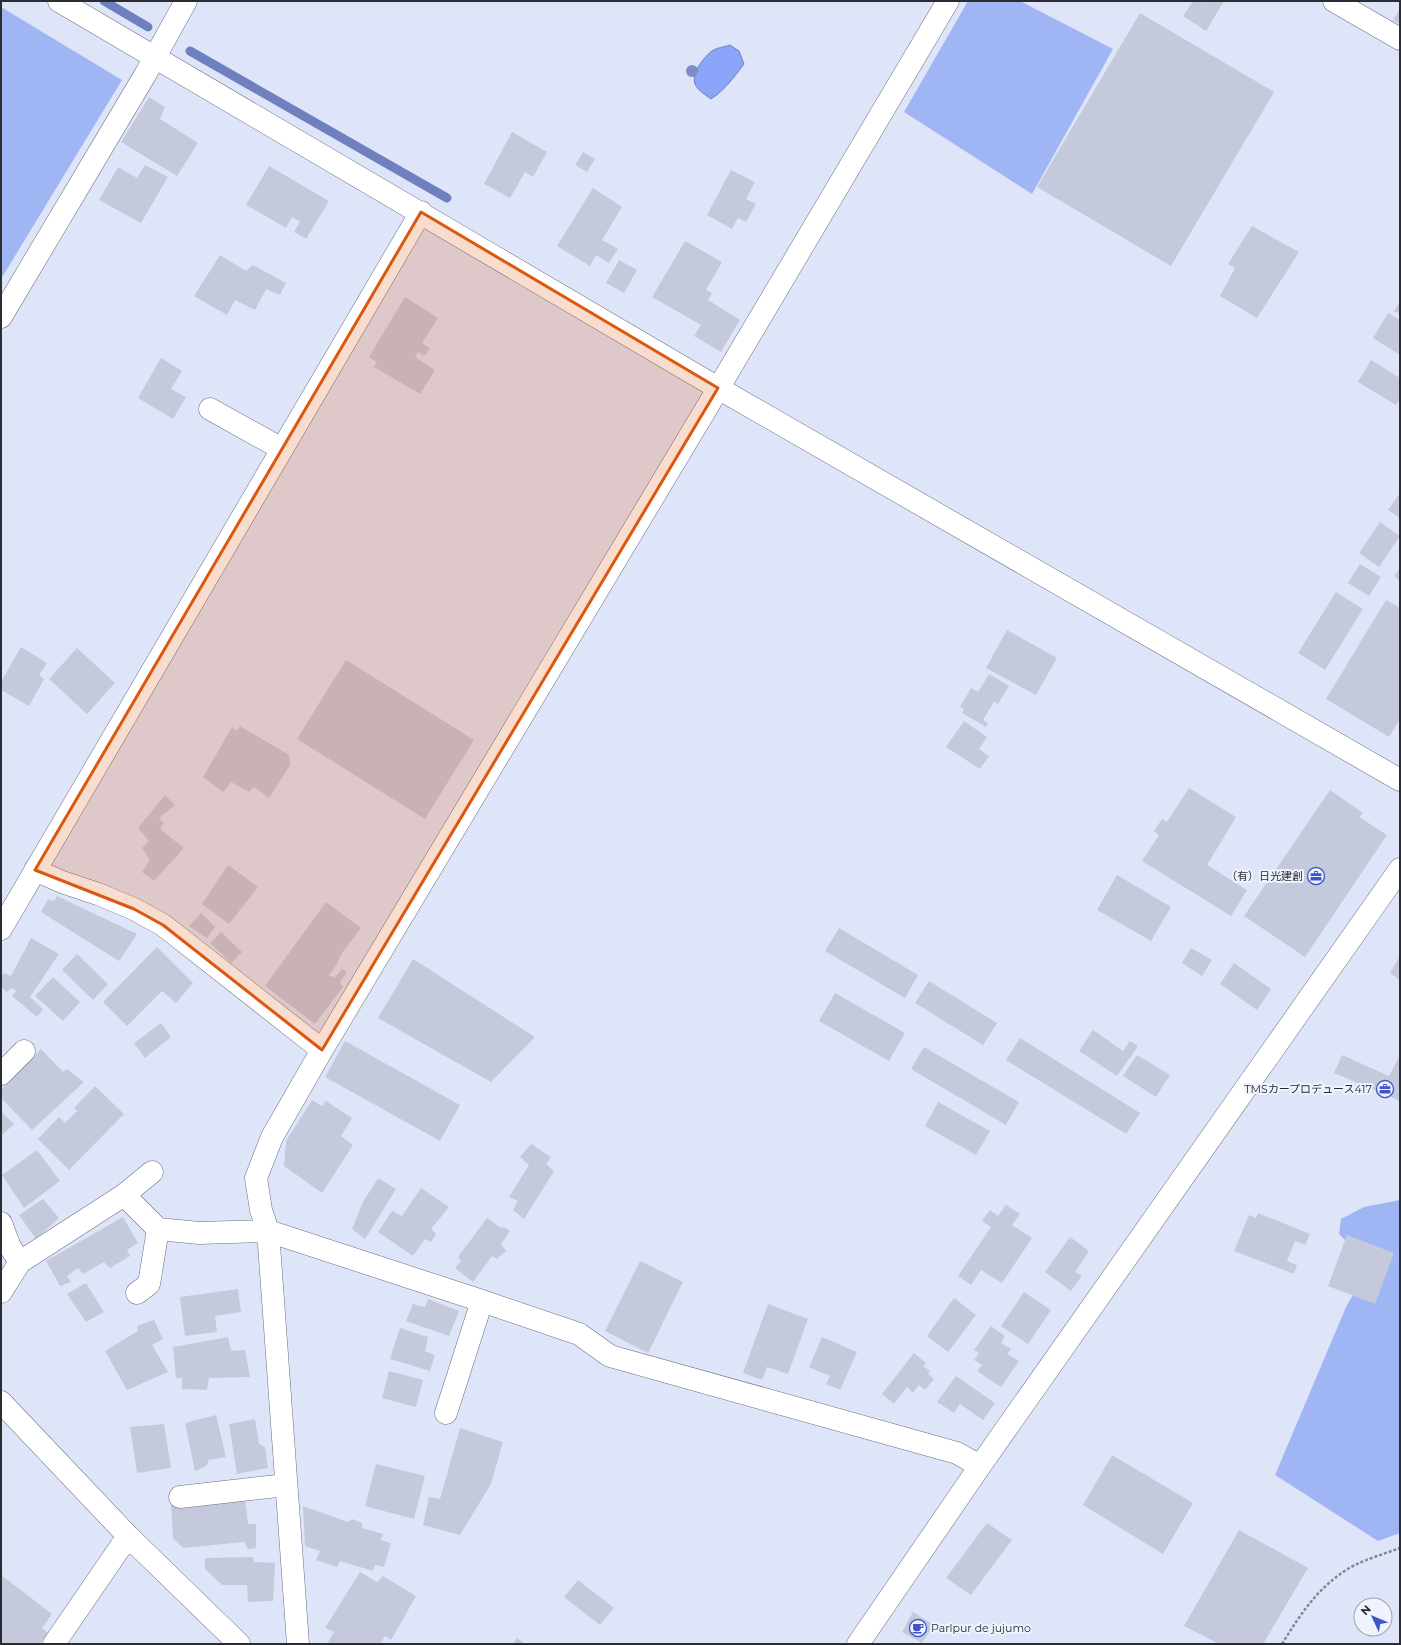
<svg xmlns="http://www.w3.org/2000/svg" width="1401" height="1645" font-family="Montserrat,'Noto Sans JP',sans-serif">
	<style>
		.green { fill: #a0b5f4 }
		.water { fill: #8ba5fa; stroke: #6e81be }
		.lines { fill: none; stroke-linecap: round; stroke-linejoin: round }
		.stream { stroke: #6e81be; stroke-width: 9 }
		.building { fill: #c4cadc }
		.minor-casing { stroke: #6a7080; stroke-width: 23 }
		.path { stroke: #828693; stroke-width: 2.5; stroke-dasharray: 3 2; stroke-linecap: butt }
		.minor { stroke: #fff; stroke-width: 22 }
		.tree { fill: #7f8cc9 }
		.marked { fill: #de570e; fill-opacity: 0.2; stroke: #de570e; stroke-width: 3; stroke-linejoin: round }
		.labels { text-anchor: middle; stroke-width: 4; stroke-linejoin: round; paint-order: stroke }
		.poi-label { font-size: 11px; fill: #2a2c33; stroke: #eff3fe; text-anchor: end }
	</style>
	<rect width="100%" height="100%" fill="#dfe5f8"/>
	<!-- green -->
	<path class="green" d="M968,1H1020L1113,49L1032,194L904,112Z
		M1,7L122,80L1,279Z
		M1400,1200V1533L1378,1541L1275,1475L1346,1307L1370,1265L1339,1234L1341,1219L1364,1207Z"/>
	<!-- water -->
	<path class="water" d="M730,45L739,51L744,64C734,77 725,90 711,99C706,95 698,91 695,84C691,73 704,57 712,51C716,48 724,47 730,45Z"/>
	<g class="lines">
		<!-- stream -->
		<path class="stream" d="M104,1L148,27
			M190,51L447,198"/>
	</g>
	<!-- building -->
	<path class="building" d="M1193,1H1204L1208,3L1209,1H1224L1206,31L1183,16Z
		M1400,9V24L1393,20Z
		M1140,13L1274,92L1171,266L1037,187Z
		M149,97L165,107L160,119L198,143L177,176L121,142Z
		M512,132L547,152L533,177L525,172L510,198L484,184Z
		M583,152L595,159L587,172L575,165Z
		M145,165L168,177L141,223L99,200L118,167L137,178Z
		M269,166L329,201L306,239L294,232L300,222L292,217L286,228L246,205Z
		M731,170L755,182L746,199L756,204L746,222L738,218L732,229L707,215Z
		M593,188L622,207L602,240L618,249L609,263L596,255L590,266L557,246Z
		M1252,226L1299,252L1257,318L1220,296L1235,268L1228,264Z
		M685,241L722,262L706,290L712,293L708,300L740,320L721,352L694,336L701,325L652,297Z
		M220,255L246,271L253,265L286,283L280,295L266,289L255,310L235,300L227,315L194,296Z
		M619,260L637,270L624,293L606,283Z
		M405,297L438,318L422,343L430,348L425,356L418,352L415,357L435,370L420,394L374,367L377,362L369,357Z
		M1400,302V314L1394,311Z
		M1388,313L1400,320V355L1373,338Z
		M161,358L182,371L171,389L186,397L173,419L138,398Z
		M1371,360L1400,378V399L1396,405L1358,382Z
		M1400,493V518L1388,510Z
		M1380,522L1400,536L1379,567L1359,553Z
		M1360,564L1381,577L1369,596L1348,583Z
		M1400,568V581L1394,576Z
		M1336,592L1363,609L1325,670L1298,653Z
		M1386,600L1400,608V719L1389,737L1326,699Z
		M1007,630L1057,658L1036,695L986,668Z
		M21,647L47,663L39,675L44,679L29,706L1,690V682Z
		M77,648L115,683L87,714L49,679Z
		M346,660L474,740L425,819L297,739Z
		M989,674L1009,686L998,704L994,702L983,720L988,723L986,727L962,713L964,709L960,707L971,688L978,692Z
		M964,721L987,737L979,749L989,756L980,769L946,747Z
		M240,726L289,755L290,765L269,798L254,787L249,792L231,782L223,792L203,777L232,727L237,731Z
		M1189,788L1236,817L1207,865L1247,890L1231,916L1142,861L1159,835L1154,831L1162,819L1167,822Z
		M1330,790L1363,813L1359,817L1387,835L1305,957L1244,916Z
		M165,795L175,805L159,818L164,823L160,829L184,848L154,881L142,872L150,860L142,848L149,841L138,828Z
		M228,865L258,887L229,924L202,904Z
		M1117,875L1171,907L1151,941L1097,910Z
		M57,896L137,934L119,961L41,912L48,899L54,901Z
		M326,902L361,928L342,953L335,967L329,975L334,978L342,969L347,972L340,982L343,987L315,1024L265,986Z
		M201,913L215,927L207,938L189,926Z
		M839,928L918,975L905,998L825,951Z
		M221,932L242,952L231,963L210,943Z
		M31,938L59,954L30,997L43,1009L37,1017L12,996L16,991L12,988L7,992L1,987V976L4,973L11,976Z
		M157,947L193,983L176,1003L162,991L127,1026L103,1002Z
		M1191,948L1212,960L1202,976L1182,963Z
		M77,954L108,984L93,1000L62,970Z
		M1400,956V980L1390,973Z
		M413,959L535,1037L491,1082L378,1018Z
		M1234,963L1271,989L1257,1010L1220,984Z
		M53,977L80,1002L63,1021L35,996Z
		M929,981L997,1023L983,1045L915,1003Z
		M835,993L905,1033L889,1061L819,1021Z
		M161,1023L171,1037L145,1058L134,1043Z
		M1093,1030L1123,1051L1130,1041L1138,1046L1117,1076L1079,1051Z
		M1020,1038L1140,1113L1126,1134L1006,1060Z
		M345,1041L460,1105L440,1141L325,1077Z
		M924,1047L1019,1102L1006,1125L911,1069Z
		M41,1049L63,1072L67,1069L84,1082L32,1130L1,1098V1090Z
		M1137,1055L1170,1075L1156,1097L1123,1076Z
		M1342,1055L1389,1076L1400,1055V1101L1334,1073Z
		M95,1086L124,1114L69,1170L38,1139L59,1117L65,1123L77,1111L74,1108Z
		M312,1100L322,1106L326,1101L352,1118L341,1136L353,1145L322,1193L284,1166L286,1141Z
		M938,1102L990,1131L976,1155L925,1126Z
		M1,1111L14,1124L1,1136Z
		M531,1144L551,1157L546,1164L554,1171L524,1219L513,1210L518,1201L509,1197L529,1165L520,1157Z
		M37,1150L60,1181L24,1208L2,1175Z
		M378,1178L396,1189L365,1239L352,1229L363,1202Z
		M421,1188L449,1207L431,1229L436,1234L431,1242L425,1239L413,1256L378,1232L392,1211L402,1216Z
		M43,1199L59,1218L36,1239L19,1215Z
		M1006,1205L1020,1214L1012,1225L1032,1238L1002,1283L981,1270L971,1285L958,1276L991,1227L982,1221L990,1210L998,1216Z
		M1258,1213L1310,1234L1305,1245L1295,1241L1287,1261L1297,1265L1294,1274L1234,1251L1249,1215L1256,1218Z
		M123,1217L138,1243L127,1250L130,1256L110,1268L104,1262L83,1274L78,1268L67,1276L71,1282L60,1286L46,1261Z
		M487,1218L501,1228L504,1227L510,1231L501,1244L506,1251L497,1259L492,1256L473,1282L455,1268L461,1261L458,1257Z
		M1347,1235L1394,1253L1375,1304L1328,1286Z
		M1070,1237L1089,1251L1075,1272L1082,1276L1071,1291L1045,1272Z
		M640,1261L683,1282L648,1353L605,1331Z
		M86,1283L104,1312L86,1322L67,1294Z
		M238,1289L241,1312L215,1316L217,1332L185,1336L180,1297Z
		M1024,1292L1051,1310L1028,1344L1001,1326Z
		M954,1298L976,1315L948,1352L927,1336Z
		M428,1299L459,1311L449,1336L406,1321L413,1304L425,1307Z
		M768,1304L808,1319L788,1374L767,1367L762,1380L743,1373Z
		M154,1320L163,1339L152,1345L168,1372L127,1390L105,1351L138,1331L137,1326Z
		M991,1326L1005,1336L1001,1343L1011,1349L1007,1354L1019,1361L1001,1387L977,1371L982,1365L974,1360L979,1353L974,1350Z
		M400,1328L428,1337L425,1351L435,1355L430,1371L390,1359Z
		M228,1337L231,1351L245,1350L250,1377L209,1378L207,1390L182,1389V1378H176L173,1347Z
		M822,1337L857,1352L840,1390L826,1384L830,1376L809,1367Z
		M914,1353L926,1363L923,1366L930,1371L928,1374L934,1379L925,1390L919,1385L913,1393L907,1387L894,1404L882,1394Z
		M389,1371L423,1380L416,1407L382,1398Z
		M956,1376L995,1403L983,1420L960,1404L954,1413L937,1402Z
		M216,1415L226,1457L209,1460L206,1466L195,1471L185,1423Z
		M255,1419L259,1444L265,1447L268,1468L237,1474L229,1424Z
		M164,1424L171,1468L137,1473L130,1427Z
		M460,1428L503,1442L491,1484L460,1535L423,1525L429,1497L440,1499Z
		M1112,1455L1193,1503L1163,1554L1083,1505Z
		M376,1464L425,1476L414,1519L365,1506Z
		M245,1496L248,1524H256V1548L248,1549L244,1542L183,1548L173,1538L171,1502Z
		M303,1506L348,1522L352,1519L362,1523V1528L383,1534L381,1540L391,1543L384,1567L375,1565L373,1571L340,1561L337,1567L316,1560L320,1551L305,1546Z
		M987,1523L1012,1540L971,1595L946,1578Z
		M1239,1530L1308,1568L1263,1644H1219L1184,1626Z
		M253,1557L254,1562L275,1563L273,1601L248,1602L247,1585H222L205,1569V1558Z
		M360,1572L377,1582L383,1576L416,1596L391,1640L385,1636L380,1644H327L334,1632L325,1628Z
		M1,1575L52,1614L42,1628L48,1633L40,1644H1V1610L3,1608L1,1606Z
		M578,1580L614,1608L600,1625L564,1597Z
		M913,1612L934,1625L922,1643L902,1632Z
		M517,1638L525,1644H513Z"/>
	<g class="lines">
		<!-- minor casing -->
		<g class="minor-casing">
			<path id="minor" d="M59,1L718,388L1400,780
				M1334,1L1400,39
				M1,317L145,75L186,1
				M210,409L282,449
				M35,870L62,882L98,894L134,909L163,925L322,1050
				M1,929L421,212
				M1,1074L24,1051
				M124,1195L152,1172
				M1,1223L10,1247L20,1262L1,1292
				M20,1262L124,1195L158,1229L199,1233L268,1231L482,1301L579,1334L610,1356L957,1453L980,1466
				M137,1293L149,1284L158,1229
				M1,1402L128,1536L239,1644
				M446,1413L482,1301
				M180,1497L286,1485
				M54,1644L128,1536
				M298,1644L268,1231L261,1210L256,1178L272,1137L322,1050L709,404L948,1
				M858,1644L980,1466L1400,869"/>
		</g>
		<!-- path -->
		<path class="path" d="M1282,1644C1301,1613 1319,1586 1351,1567C1366,1559 1384,1554 1400,1548"/>
		<!-- minor -->
		<use href="#minor" class="minor"/>
	</g>
	<!-- trees -->
	<circle class="tree" cx="692" cy="71" r="6"/>
	<!-- marked area -->
	<path class="marked" d="M421,212L718,388L322,1050L163,925L134,909L35,870Z"/>
	<!-- icons -->
	<defs>
		<g id="office-ring" transform="scale(0.9)"><circle r="9.5" fill="#eff3fe" stroke="#3f56c9" stroke-width="1.5"/><path d="M-6-3h4V-5.5h4V-3h4V5H-6ZM-1-4.5V-3h2v-1.5ZM-6 0V1H6V0Z" fill="#3f56c9"/></g>
		<g id="cafe-ring" transform="scale(0.9)"><circle r="9.5" fill="#eff3fe" stroke="#3f56c9" stroke-width="1.5"/><path d="M-5.5-4.5H6V0H3Q3 3.5 0 3.5H-2.5Q-5.5 3.5-5.5 0ZM3-3.2v2h1.7v-2ZM-6 4.5H4V6H-6Z" fill="#3f56c9"/></g>
	</defs>
	<g fill-rule="evenodd">
		<use href="#office-ring" x="1316" y="876"/>
		<use href="#office-ring" x="1385" y="1089"/>
		<use href="#cafe-ring" x="918" y="1628"/>
	</g>
	<g class="labels">
		<!-- poi labels -->
		<g class="poi-label">
			<text x="1303" y="880">（有）日光建創</text>
			<text x="1372" y="1093">TMSカープロデュース417</text>
			<text x="931" y="1632" text-anchor="start">Parlpur de jujumo</text>
		</g>
	</g>
	<!-- border -->
	<rect width="1401" height="1645" fill="none" stroke="#2a2c33" stroke-width="4"/>
	<!-- north arrow -->
	<g transform="translate(1373 1617) rotate(314)"><circle r="19" fill="#eff3fe" stroke="#a0a3ad"/>
	<path d="M0-3L7 15L0 10L-7 15Z" fill="#3f56c9"/>
	<text y="-6" font-size="11" font-weight="bold" text-anchor="middle" fill="#2a2c33">N</text>
	</g>
</svg>
